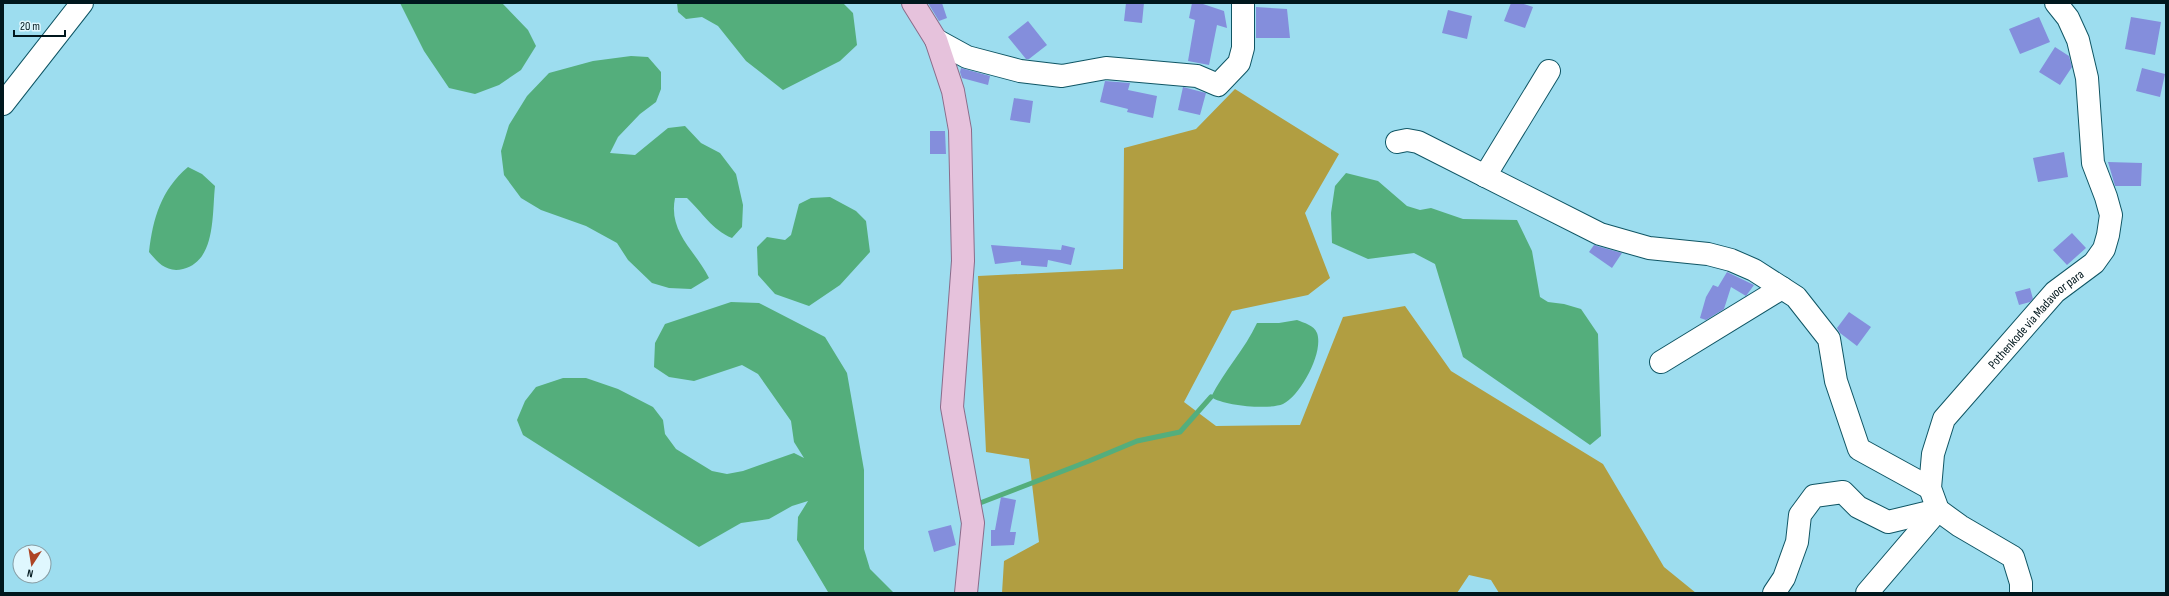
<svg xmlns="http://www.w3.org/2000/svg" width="2169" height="596" font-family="'Sofia Sans Condensed',sans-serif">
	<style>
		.forest { fill: #b19e41 }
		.water { fill: #54ae7c }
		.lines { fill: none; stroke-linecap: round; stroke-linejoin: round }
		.stream { stroke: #54ae7c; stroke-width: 5 }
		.building { fill: #848edc }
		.minor-casing { stroke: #0f5564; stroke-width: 24 }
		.major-casing { stroke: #8b6c8a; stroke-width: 24 }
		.minor { stroke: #fff; stroke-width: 22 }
		.major { stroke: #e6c2dc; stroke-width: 22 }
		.labels { text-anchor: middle; stroke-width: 4; stroke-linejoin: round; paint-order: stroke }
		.street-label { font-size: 13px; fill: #00171d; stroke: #dff7fe }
	</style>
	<rect width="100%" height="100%" fill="#9dddef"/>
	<!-- forest -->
	<path class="forest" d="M1235,89L1339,154L1305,213L1330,278L1308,295L1232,311L1184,402L1216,426L1300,425L1343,317L1405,306L1451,371L1603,464L1664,567L1696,593H1499L1491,580L1469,575L1457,593H1002L1004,561L1039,542L1029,459L986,452L978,276L1123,269L1124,148L1196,129Z"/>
	<!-- water -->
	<path class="water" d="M400,3H502L528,30L536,46L521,70L499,85L475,94L449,88L424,51Z
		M677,3H843L853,13L857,45L840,61L783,90L746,61L718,26L702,17L686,19L678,12Z
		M631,56L648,57L661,72V89L656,102L640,114L618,137L610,153L635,155L668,128L685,126L701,143L720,153L736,174L743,205L742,227L732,238C712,230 702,212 687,198H675C668,233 696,251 709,278L691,289L669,288L652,283L628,260L617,243L586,226L541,210L521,198L504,175L501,151L509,125L527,96L549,73L593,61Z
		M188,167L202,174L215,186C212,214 216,261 183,269C167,273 158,263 149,252C153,218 161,190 188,167Z
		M1346,173L1378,181L1407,206L1420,210L1431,208L1463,219L1517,220L1532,251L1540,297L1548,302L1564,304L1581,309L1598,334L1601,436L1590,445L1463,357L1435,264L1414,253L1368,259L1332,243L1331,213L1335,186Z
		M830,197L856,211L866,221L870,252L840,285L809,306L775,294L758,275L757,247L767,237L785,240L791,235L799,204L811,198Z
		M731,302L759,303L825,337L847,373L864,470V549L870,569L894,593L828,592L797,540L798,517L808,501L792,506L769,519L741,523L699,547L523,435L517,420L525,401L536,387L563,378H586L618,389L653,407L663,420L665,434L676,449L712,471L727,474L743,471L794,453L804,458L794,442L791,421L758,374L742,365L694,381L669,377L654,367L655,343L665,324Z
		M1297,320C1304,323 1314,325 1317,333C1324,352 1301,395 1283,404C1269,410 1224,406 1211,397C1224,371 1245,349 1257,323H1279Z"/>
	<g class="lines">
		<!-- stream -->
		<path class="stream" d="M980,503L1089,461L1137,441L1180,432L1211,397"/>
	</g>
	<!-- building -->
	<path class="building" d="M928,3H942L947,18L939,21Z
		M1126,3H1144L1142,23L1124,21Z
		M1192,3H1200L1224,11L1227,28L1217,25L1209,65L1188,61L1195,20L1189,18Z
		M1511,3H1521L1533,7L1525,28L1504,21Z
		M1256,7L1287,9L1290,38H1256Z
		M1448,10L1472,16L1467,39L1442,33Z
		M2039,17L2050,42L2020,54L2009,29Z
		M2131,17L2161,22L2155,55L2125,49Z
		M1028,21L1047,45L1029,59H1026L1008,37Z
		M2055,47L2069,56L2072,67L2060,85L2039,72Z
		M961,68L990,76L988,85L962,78L960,72Z
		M2142,68L2165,74L2160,97L2136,91Z
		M1105,81L1130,83L1128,90L1157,96L1153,118L1127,112L1128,109L1100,102Z
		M1183,87L1206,93L1200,115L1178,110Z
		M1014,98L1033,101L1030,123L1010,120Z
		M930,131H945L946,154H930Z
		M2064,152L2068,177L2038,182L2033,158Z
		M2108,162L2142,163L2141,186H2115Z
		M2072,233L2086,248L2067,265L2053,250Z
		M991,245L1061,250L1062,245L1075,248L1071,265L1048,260L1047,267L1021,265V261L995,264Z
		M1594,245L1597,246L1622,253L1612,268L1589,252Z
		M1727,272L1754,285L1746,296L1731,287L1724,309L1706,320L1700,318L1706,297L1713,285L1718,287Z
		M2030,288L2033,299L2030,302L2019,305L2015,292Z
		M1849,312L1871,327L1857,346L1840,333L1837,328Z
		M1001,497L1016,500L1010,532H1016L1014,545L991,546V530H995Z
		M951,525L956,545L934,552L928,531Z"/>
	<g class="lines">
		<!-- minor casing -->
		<g class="minor-casing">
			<g id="minor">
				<path d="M936,40L967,57L1020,71L1062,76L1106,68L1197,76L1218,85L1239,63L1243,48V3"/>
				<path d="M3,104L82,3"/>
				<path d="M1397,142L1407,140L1418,142L1600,234L1649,248L1708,254L1731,260L1754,270L1796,297L1829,339L1836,381L1859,449L1930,488"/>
				<path d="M1485,176L1549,71"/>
				<path d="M1661,362L1782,288"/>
				<path d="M1774,593L1784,578L1797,542L1800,515L1814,496L1843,492L1858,507L1888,522L1938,510"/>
				<path d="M1867,593L1938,510"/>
				<path id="s1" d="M2021,593V583L2013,557L1960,526L1938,510L1930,488L1933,454L1944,419L2055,292L2094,263L2104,249L2108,235L2111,215L2106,197L2093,163L2087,78L2078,40L2068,18L2056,3"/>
			</g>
		</g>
		<!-- major casing -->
		<g class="major-casing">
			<path id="major" d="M913,3L936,40L953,91L960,130L963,261L952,407L973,523L966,593"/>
		</g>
		<!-- minor -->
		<use href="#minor" class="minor"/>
		<!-- major -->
		<use href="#major" class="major"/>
	</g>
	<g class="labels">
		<!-- street labels -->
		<g class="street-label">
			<text dy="5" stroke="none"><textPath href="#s1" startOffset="356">Pothenkode via Madavoor para</textPath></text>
		</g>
	</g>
	<!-- border -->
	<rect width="2169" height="596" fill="none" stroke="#00171d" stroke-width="8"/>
	<!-- north arrow -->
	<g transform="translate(32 564) rotate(192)"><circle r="19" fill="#dff7fe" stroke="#869da4"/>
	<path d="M0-3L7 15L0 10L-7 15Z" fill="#ad4525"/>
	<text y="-6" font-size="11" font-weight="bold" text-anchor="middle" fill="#00171d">N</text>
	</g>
	<!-- scale -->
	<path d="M14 30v6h51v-6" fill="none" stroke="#00171d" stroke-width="2"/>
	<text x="20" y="30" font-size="12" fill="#00171d" stroke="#dff7fe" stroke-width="3" paint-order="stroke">20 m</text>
</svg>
